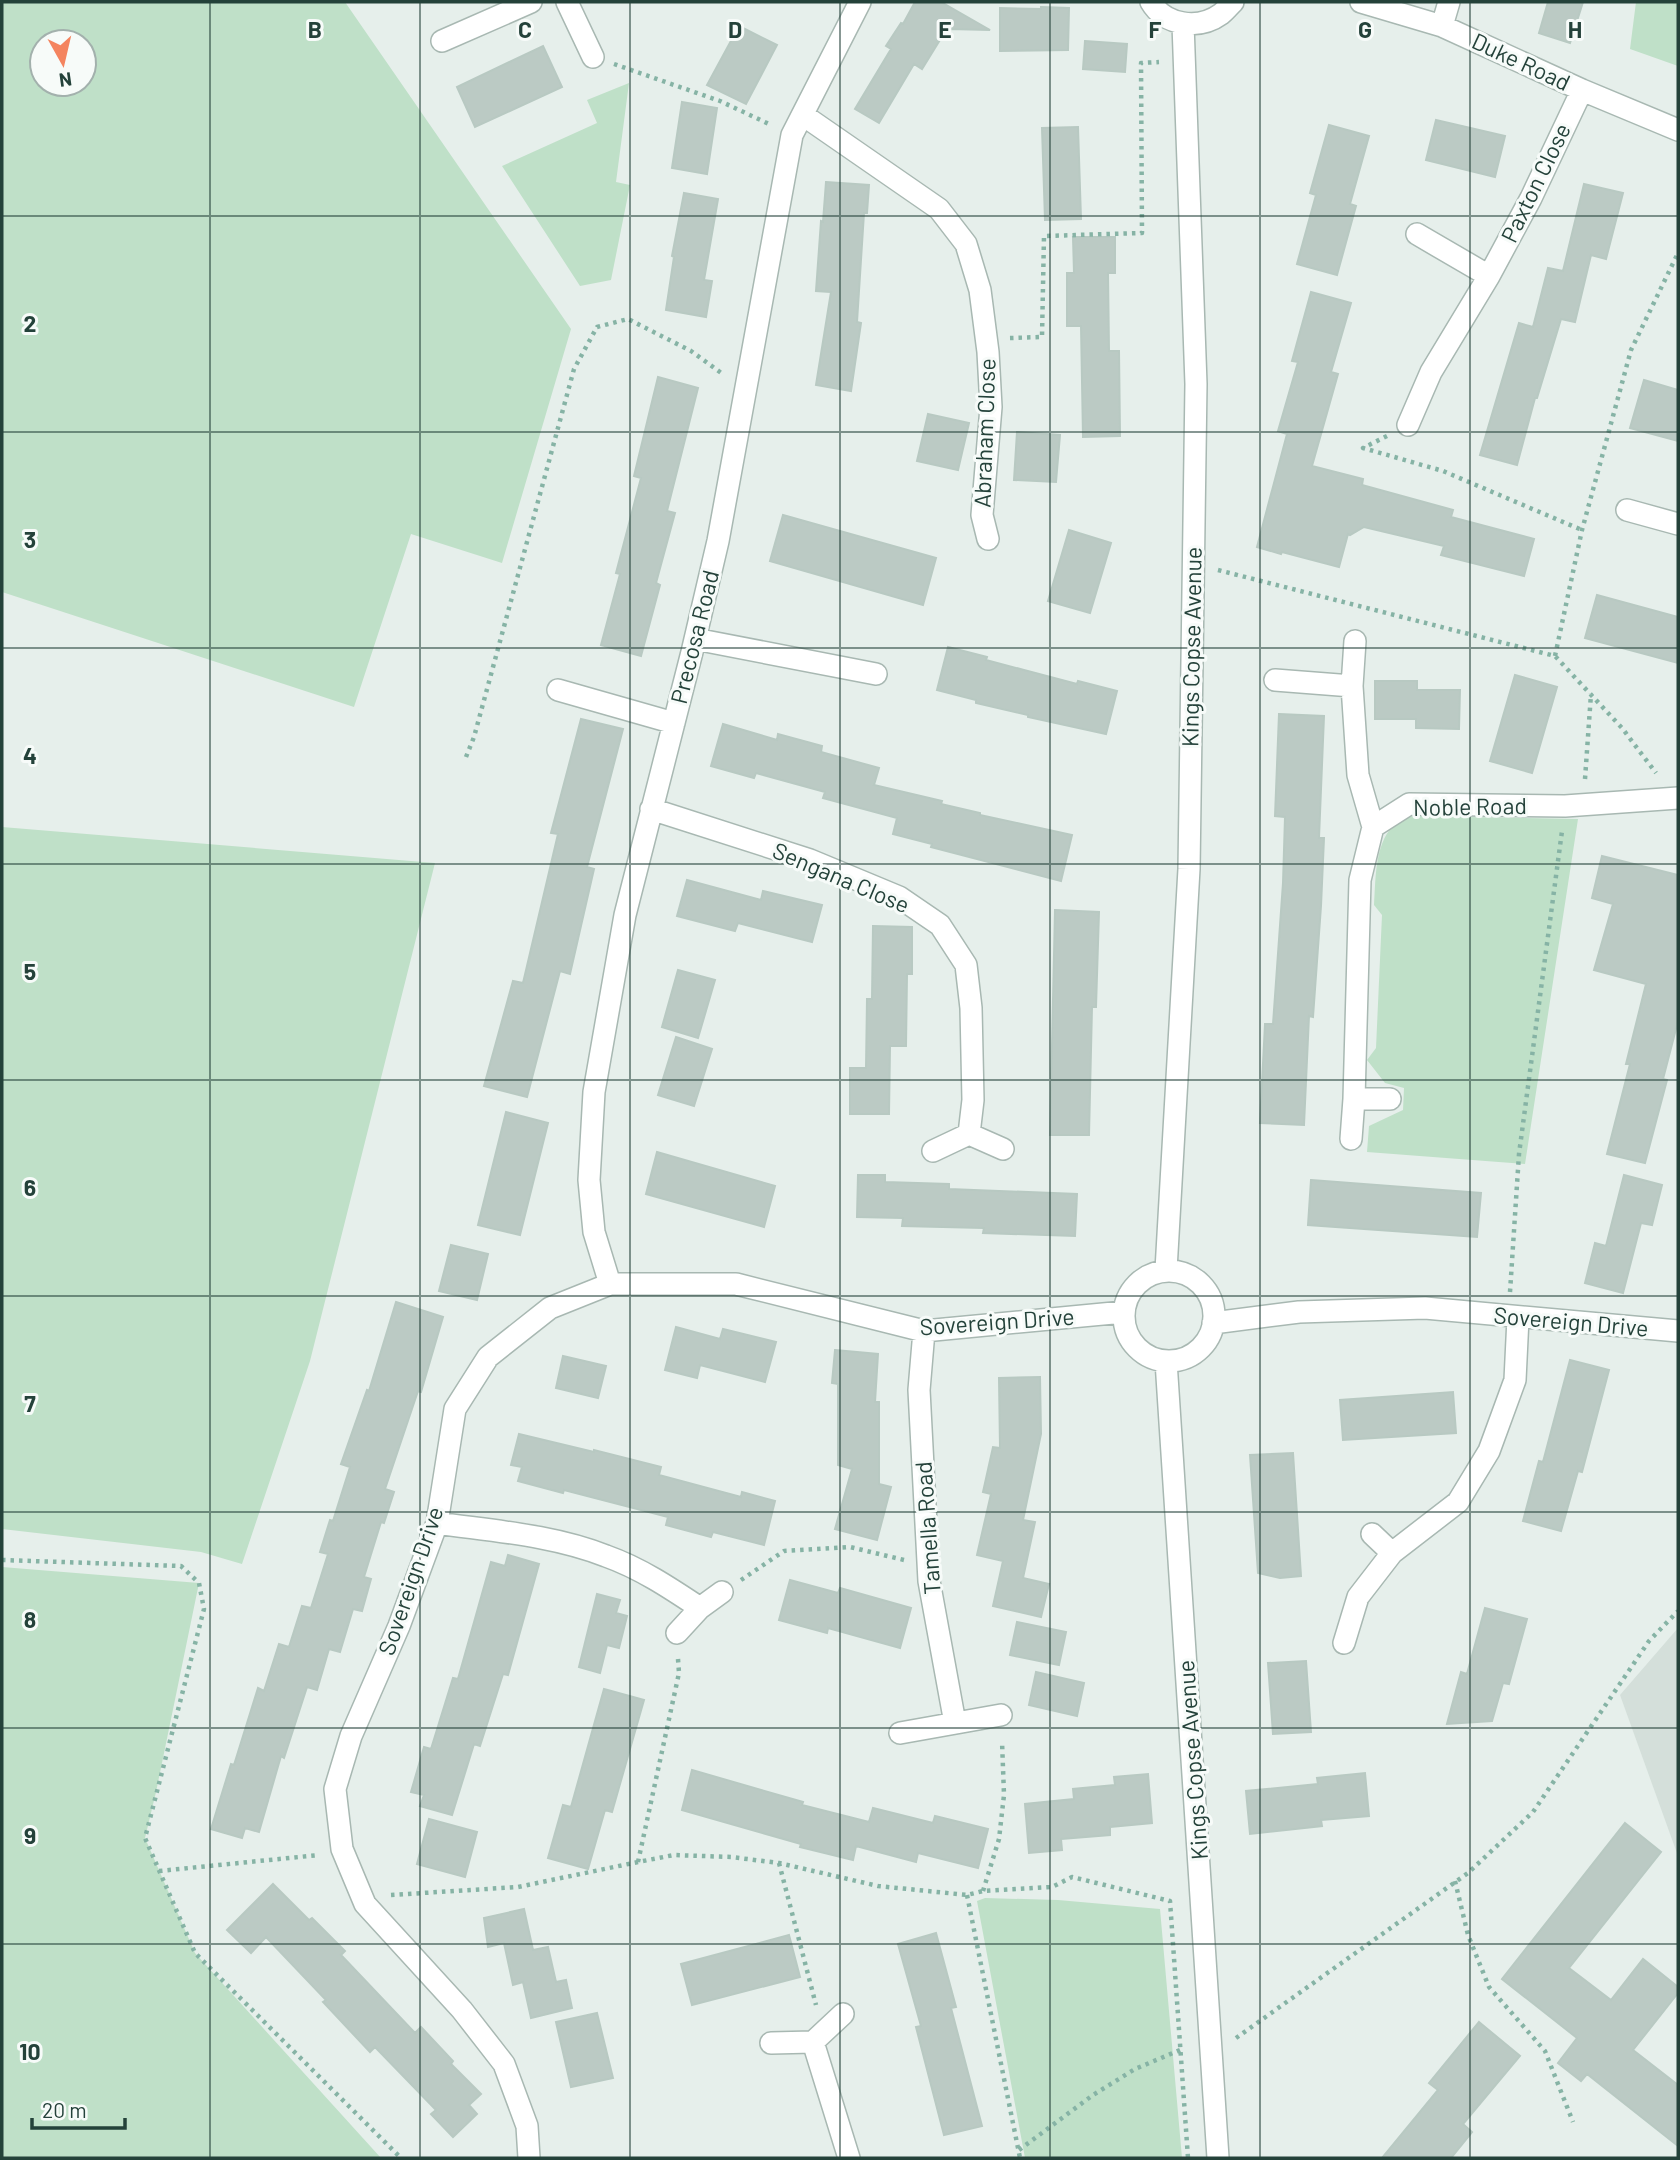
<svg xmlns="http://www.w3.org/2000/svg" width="1680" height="2160" font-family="Barlow,sans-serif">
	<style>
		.built { fill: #d4dfda }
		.green { fill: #bfe0c8; fill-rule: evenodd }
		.building { fill: #bbcac4; stroke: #b8c9c2; stroke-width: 2 }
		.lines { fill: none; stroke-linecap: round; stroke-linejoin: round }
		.minor-casing { stroke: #a8b8b2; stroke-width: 24 }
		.path { stroke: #86b3a5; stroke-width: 4.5; stroke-dasharray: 3.5 5; stroke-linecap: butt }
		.minor { stroke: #fff; stroke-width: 21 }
		.grid { fill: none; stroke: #24423a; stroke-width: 2; stroke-opacity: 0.55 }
		.labels { text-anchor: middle; stroke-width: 6; stroke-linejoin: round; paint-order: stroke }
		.street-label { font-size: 23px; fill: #24423a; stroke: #f7fbf9 }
		.grid-label { font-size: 23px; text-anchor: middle; font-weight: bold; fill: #24423a; stroke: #f7fbf9; stroke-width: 6; stroke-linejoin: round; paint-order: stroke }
	</style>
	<rect width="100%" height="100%" fill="#e6efeb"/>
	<!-- built -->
	<path class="built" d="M1678,1628V1856L1620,1695Z"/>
	<!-- green -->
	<path class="green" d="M2,2H345L571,329L502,563L411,534L354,707L2,592ZM84,42V84H42V42Z
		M1636,2H1678V66L1630,49Z
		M629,83L616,182L630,185L611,280L580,286L502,166L597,123L587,100Z
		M1413,816L1578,819L1525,1164L1367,1152L1369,1126L1403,1110L1404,1088L1385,1083L1367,1060L1376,1048L1382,915L1374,905C1376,878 1374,840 1398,821C1401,818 1409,817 1413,816Z
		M2,827L435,863L310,1361L242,1564L201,1552L2,1529Z
		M2,1567L199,1583L156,1792L145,1838L195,1953L381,2158H2Z
		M985,1898L1058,1900L1160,1909L1182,2158H1025L977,1901Z"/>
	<!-- building -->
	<path class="building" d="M915,2H941L990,30L949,29L945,36L943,35L922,69L914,64L879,123L855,109L891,49L886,46L901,23L903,24Z
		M1548,2H1583L1570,43L1539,33Z
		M1041,7L1069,8L1068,50L1000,51V8L1041,9Z
		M739,26L777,45L746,104L707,85Z
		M1085,41L1127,44L1125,72L1083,69Z
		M543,46L562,87L475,127L457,87Z
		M682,102L717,108L707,174L672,168Z
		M1436,120L1505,136L1495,177L1426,160Z
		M1329,125L1369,136L1350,204L1356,206L1337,275L1297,264L1316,195L1310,193Z
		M1078,127L1081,219L1045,220L1042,128Z
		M826,182L869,185L867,213H864L857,322L861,323L851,391L816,385L831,292L816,291L821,221L823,222Z
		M1584,184L1623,193L1606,259L1591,255L1575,322L1561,319L1537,398H1535L1517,465L1480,455L1519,323L1533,327L1548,268L1563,271Z
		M684,193L718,199L704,280L712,281L706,317L666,310L674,257L672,256Z
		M1073,237H1115V273H1108L1109,351H1119L1120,436L1083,437L1081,326H1067V273H1074Z
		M1311,292L1351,303L1331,372L1338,374L1312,466L1363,479L1362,485L1453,510L1451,517L1534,539L1524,576L1441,555L1444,546L1364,527L1350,535L1348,534L1339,567L1282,552L1281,554L1257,547L1287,434L1278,431L1298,362L1292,361Z
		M658,377L698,388L667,511L675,513L656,583L660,585L641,656L601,645L620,574L616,573L641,478L634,476Z
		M1644,380L1678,390V441L1630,428Z
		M928,414L969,423L958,470L917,461Z
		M1017,432L1060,435L1056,482L1014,480Z
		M783,515L936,558L923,605L770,561Z
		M1069,530L1111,543L1090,613L1048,601Z
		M1597,595L1678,617V663L1585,638Z
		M948,647L987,657L986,660L1024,670L1077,684L1078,681L1117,691L1106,734L1028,717V715L976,703V700L937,690Z
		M1515,675L1557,687L1532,773L1490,761Z
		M1375,681H1417V690H1460L1459,729L1416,728V719H1375Z
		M1279,714L1324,716L1319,838H1324L1321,906L1313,1017L1309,1016L1304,1125L1260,1123L1265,1024H1273L1283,883L1285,817L1275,816Z
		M581,719L623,729L587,867L594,869L570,974L560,971L527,1097L484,1086L513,981L523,983L558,834L551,833Z
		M723,724L777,740L778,734L822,746L821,752L879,768L874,785L942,801L941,804L980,813V815L1072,835L1061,881L931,847L932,844L893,834L897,818L823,798L825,792L756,773L754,778L711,766Z
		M1602,856L1678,875V1021L1663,1079L1667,1080L1645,1163L1607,1154L1630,1064H1626L1646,984L1594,970L1613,904L1592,898Z
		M687,880L761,900L763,891L822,905L812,942L738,923L735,931L677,916Z
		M1055,910L1099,912L1096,1007H1092L1089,1135H1050Z
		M873,926L912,927V974H907L906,1046H890L889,1114H850V1068H866L867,999H872Z
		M678,970L715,980L698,1038L662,1027Z
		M676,1037L712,1049L694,1106L658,1095Z
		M506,1112L548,1123L520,1235L478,1225Z
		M657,1152L775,1186L764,1227L646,1194Z
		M858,1175H885V1182L949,1184V1189L1077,1194L1075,1236L983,1233L984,1228L902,1226L903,1218L857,1217Z
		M1624,1175L1662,1185L1652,1225L1641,1223L1623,1293L1585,1283L1595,1243L1606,1246Z
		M1311,1180L1481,1193L1477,1237L1308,1225Z
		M451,1245L488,1254L477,1300L439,1291Z
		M396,1302L443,1317L421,1392L418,1391L385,1489L394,1492L384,1523L381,1522L364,1577L371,1579L362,1611L353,1609L340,1652L329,1649L317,1690L307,1687L284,1758L281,1756L259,1832L245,1828L242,1838L211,1829L231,1764L234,1765L258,1688L264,1691L279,1644L289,1647L302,1606L311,1608L328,1554L320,1552L330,1520L333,1521L350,1467L341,1464L367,1390L369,1391Z
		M676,1327L720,1339L723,1329L776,1342L765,1382L700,1365L697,1378L665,1370Z
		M835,1350L878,1354L875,1402H879V1484L891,1487L877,1540L835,1529L852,1469L838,1465V1384L832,1383Z
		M563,1356L606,1366L598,1398L556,1388Z
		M1570,1360L1609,1370L1582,1472L1578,1471L1561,1531L1523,1521L1539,1461L1543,1462Z
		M1040,1377L1041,1434L1023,1520L1035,1522L1023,1578L1049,1584L1041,1617L993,1606L1003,1561L977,1555L991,1494L983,1492L993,1447L1000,1448L999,1378Z
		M1453,1392L1456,1433L1343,1440L1340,1400Z
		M519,1434L594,1452V1450L661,1467L659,1475L741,1497L742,1492L775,1501L764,1545L713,1532L711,1537L666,1525L668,1517L564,1490L563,1493L518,1481L522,1467L511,1465Z
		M1293,1453L1301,1576L1280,1578L1258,1573L1250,1455Z
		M508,1555L539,1564L508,1675L503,1674L480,1746L474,1744L452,1815L420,1806L424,1795L411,1792L424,1747L431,1749L453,1678L458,1679L491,1562L505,1566Z
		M790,1580L838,1593L840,1588L911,1608L900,1648L828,1628L827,1633L779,1620Z
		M597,1594L620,1600L616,1613L627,1616L619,1648L607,1645L600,1673L579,1667Z
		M1485,1608L1527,1619L1509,1684L1503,1683L1492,1721L1447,1724L1461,1672L1467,1674Z
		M1017,1622L1066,1632L1059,1665L1010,1655Z
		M1306,1661L1311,1732L1273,1734L1268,1663Z
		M1036,1672L1084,1683L1077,1716L1029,1705Z
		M604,1689L644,1700L612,1812L605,1810L588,1869L548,1858L563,1805L571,1807Z
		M692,1770L803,1802L802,1805L869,1822L873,1808L933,1823L935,1816L988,1829L978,1868L918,1853L916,1862L856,1846L853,1860L800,1847L801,1844L682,1810Z
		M1365,1773L1369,1816L1321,1820L1322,1826L1250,1834L1246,1791L1318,1784L1317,1778Z
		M1148,1774L1152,1823L1110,1827V1835L1061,1839L1062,1850L1029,1853L1025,1804L1074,1799L1073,1789L1115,1785L1114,1777Z
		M429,1819L477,1832L465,1877L417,1864Z
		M1625,1823L1661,1852L1569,1968L1611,2000L1643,1959L1678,1987V1993L1633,2050L1678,2085V2146L1587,2074L1581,2081L1558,2063L1577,2038L1502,1979Z
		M273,1884L309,1920L312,1918L345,1951L341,1955L415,2033L421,2027L453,2061L451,2064L481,2094L469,2105L477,2114L453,2137L431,2114L436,2110L375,2047L370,2052L323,2002L326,2000L266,1937L251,1953L227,1930Z
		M524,1909L533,1950L548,1947L556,1982L566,1980L572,2008L531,2018L523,1982L513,1985L504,1943L488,1947L484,1918Z
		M936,1933L956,2007L951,2008L982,2126L944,2135L916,2027L921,2026L898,1944Z
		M789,1935L800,1977L692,2005L681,1964Z
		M597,2013L613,2078L571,2087L556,2022Z
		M1479,2022L1520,2056L1463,2124L1472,2132L1451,2158H1382L1438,2090L1429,2083Z"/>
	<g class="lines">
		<!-- minor casing -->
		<g class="minor-casing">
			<path id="minor" d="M567,2L593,57
				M1151,2C1165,26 1199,30 1221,14C1225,11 1229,6 1233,2
				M1361,2L1442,26L1582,90L1678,130
				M1442,26L1449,2
				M442,41L531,2
				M803,115L939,209L966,244L980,290L988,352L991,407L982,515L988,539
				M1417,234L1489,276
				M1408,425L1431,372L1489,276L1531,198L1582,90
				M1627,510L1678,524
				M695,639L876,674
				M1355,641L1352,686L1358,775L1373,827
				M1275,680L1352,686
				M558,690L674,723
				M651,809L810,860L899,897L940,925L966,965L971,1008L973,1100L969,1134L933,1151
				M1354,1099H1390
				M969,1134L1003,1149
				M1351,1139L1354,1099L1360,880L1373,827L1409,804L1565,806L1678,798
				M1166,1270L1189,869L1196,384L1183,24
				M1124 1316a45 45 0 1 1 90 0a45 45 0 1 1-90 0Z
				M610,1284L594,1232L589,1180L594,1092L625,915L692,652L718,541L792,135L860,2
				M1213,1323L1299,1312L1425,1308L1678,1331
				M924,1331L919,1390L929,1581L955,1723
				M1166,1361L1218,2158
				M437,1523C493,1531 553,1535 606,1556C640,1568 670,1588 700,1608
				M1372,1534L1392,1553
				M677,1633L700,1608L722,1592
				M1344,1643L1358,1597L1392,1553L1458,1502L1489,1451L1515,1380L1518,1318
				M900,1733L1001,1715
				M813,2042L849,2158
				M771,2043L813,2042L843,2014
				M529,2158L527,2126L504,2064L462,2010L365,1904L342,1849L335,1789L351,1736L399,1626L437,1523L455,1409L488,1357L550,1308L610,1284H736L924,1331L1124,1312"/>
		</g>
		<!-- path -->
		<path class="path" d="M614,64L720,101L769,124
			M1010,338L1042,337L1044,236L1142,233L1141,63L1159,62
			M1387,436L1363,448L1443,471L1582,530
			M1218,570L1555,656L1622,728L1656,773
			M1555,656L1582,530L1631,350L1678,253
			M466,757L474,737L574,369L597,327L628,319L691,351L724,375
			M1585,779L1591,694
			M1510,1292L1519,1154L1562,831
			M2,1560L181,1566L199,1583L204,1609L145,1838L195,1953L401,2158
			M741,1580L784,1551L850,1547L904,1560
			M678,1659L679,1673L638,1862L674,1855L731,1857L779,1863L878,1886L967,1895L983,1891L1052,1887L1072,1877L1170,1901L1188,2158
			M779,1863L816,2005
			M159,1871L319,1855
			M1455,1881L1468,1935L1489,1987L1545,2051L1573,2122
			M983,1891L999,1839L1004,1795L1002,1741
			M391,1895L518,1887L638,1862
			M967,1895L1020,2158
			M1236,2038L1468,1873L1533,1812L1649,1641L1678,1611
			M1019,2150L1093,2095L1135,2069L1180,2050"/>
		<!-- minor -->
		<use href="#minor" class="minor"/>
	</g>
	<!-- grid -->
	<path class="grid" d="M210,2V2158M420,2V2158M630,2V2158M840,2V2158M1050,2V2158M1260,2V2158M1470,2V2158M2,216H1678M2,432H1678M2,648H1678M2,864H1678M2,1080H1678M2,1296H1678M2,1512H1678M2,1728H1678M2,1944H1678"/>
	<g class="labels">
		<!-- street labels -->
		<g class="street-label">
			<text transform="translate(1521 62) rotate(25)" y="8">Duke Road</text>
			<text transform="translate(1536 183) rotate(-64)" y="8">Paxton Close</text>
			<text transform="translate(985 433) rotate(-88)" y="8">Abraham Close</text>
			<text transform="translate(695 637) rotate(-76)" y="8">Precosa Road</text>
			<text transform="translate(1192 647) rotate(-89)" y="8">Kings Copse Avenue</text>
			<text transform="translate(1470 807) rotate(-1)" y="8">Noble Road</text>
			<text transform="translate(841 878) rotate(23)" y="8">Sengana Close</text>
			<text transform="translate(997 1322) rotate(-4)" y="8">Sovereign Drive</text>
			<text transform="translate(1571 1322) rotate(5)" y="8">Sovereign Drive</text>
			<text transform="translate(928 1528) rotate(-94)" y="8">Tamella Road</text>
			<text transform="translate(411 1581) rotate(-71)" y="8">Sovereign Drive</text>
			<text transform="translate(1193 1760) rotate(-94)" y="8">Kings Copse Avenue</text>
		</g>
	</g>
	<g class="grid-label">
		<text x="315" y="38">B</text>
		<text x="525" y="38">C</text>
		<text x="735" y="38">D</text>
		<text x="945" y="38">E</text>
		<text x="1155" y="38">F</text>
		<text x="1365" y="38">G</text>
		<text x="1575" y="38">H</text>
		<text x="30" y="332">2</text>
		<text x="30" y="548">3</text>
		<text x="30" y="764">4</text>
		<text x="30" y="980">5</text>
		<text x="30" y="1196">6</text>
		<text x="30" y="1412">7</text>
		<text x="30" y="1628">8</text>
		<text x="30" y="1844">9</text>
		<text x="30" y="2060">10</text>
	</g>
	<!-- border -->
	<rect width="1680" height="2160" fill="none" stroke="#24423a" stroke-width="7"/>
	<!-- north arrow -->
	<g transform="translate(63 63) rotate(172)"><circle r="33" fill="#f7fbf9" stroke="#a3b1ad" stroke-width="2"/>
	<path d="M0-5L12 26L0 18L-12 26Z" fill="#f4845f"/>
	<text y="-10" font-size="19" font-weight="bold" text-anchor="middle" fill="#24423a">N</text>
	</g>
	<!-- scale -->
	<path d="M32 2118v10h93v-10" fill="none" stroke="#24423a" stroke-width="3.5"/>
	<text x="42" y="2118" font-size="21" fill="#24423a" stroke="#f7fbf9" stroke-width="5" paint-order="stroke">20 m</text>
</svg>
